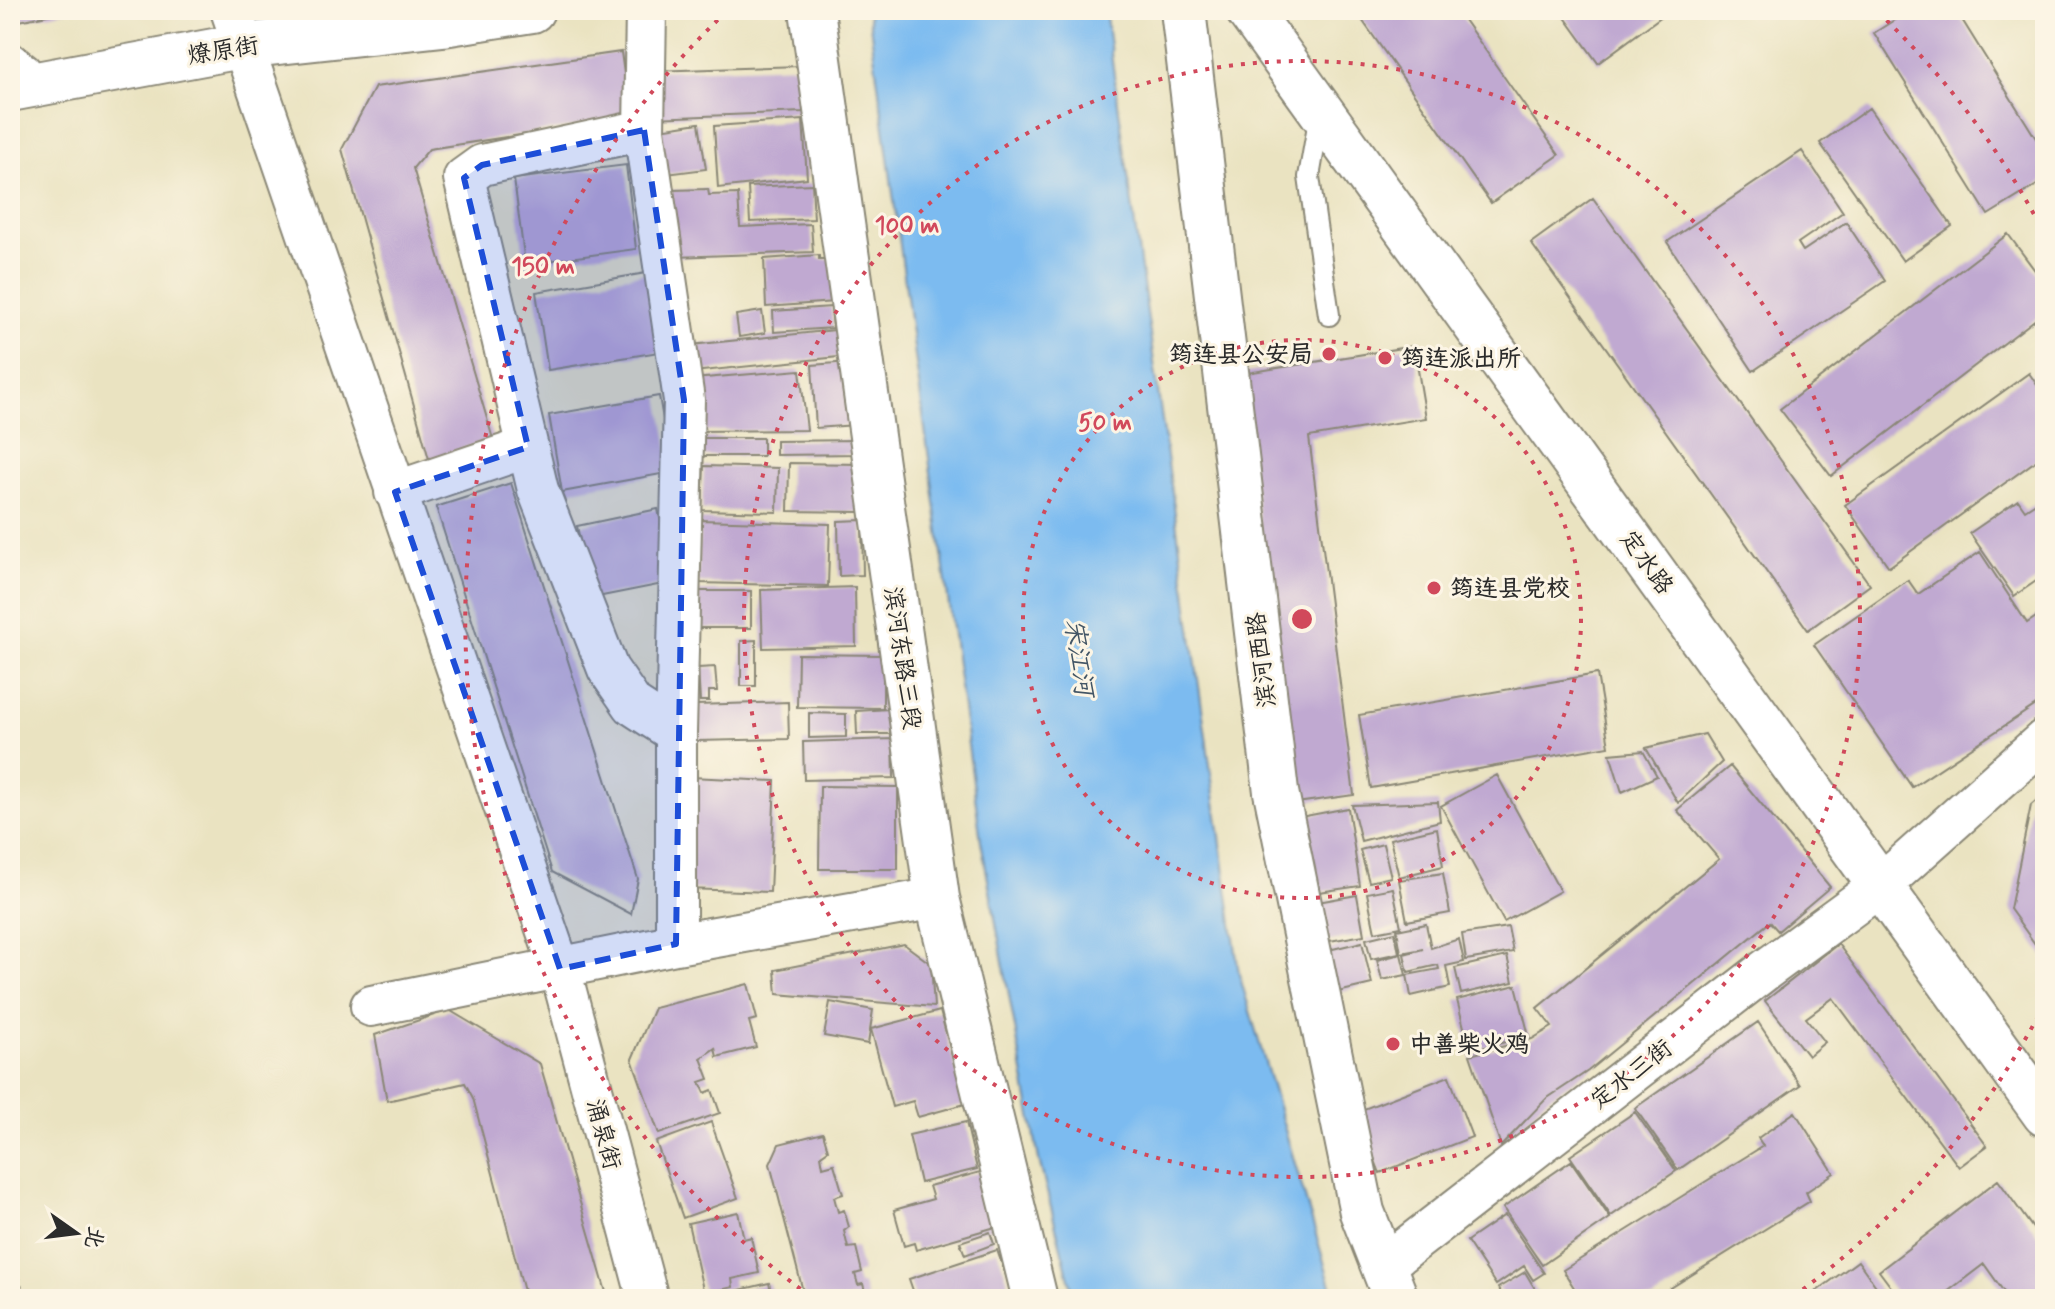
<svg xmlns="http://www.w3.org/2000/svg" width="2055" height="1309" font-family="Mynerve,'LXGW WenKai TC',sans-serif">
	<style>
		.water { fill: #7bbbf0; stroke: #53738e; stroke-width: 2 }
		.building { fill: #c0a9d1 }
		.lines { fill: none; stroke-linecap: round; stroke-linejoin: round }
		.lane-casing { stroke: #8a8776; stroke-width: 24 }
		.street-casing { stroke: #8a8776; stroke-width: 44 }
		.secondary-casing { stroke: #8a8776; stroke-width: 48 }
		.path { stroke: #8a8776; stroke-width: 5; stroke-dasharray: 2 6; stroke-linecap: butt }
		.lane { stroke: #fff; stroke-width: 20 }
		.street { stroke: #fff; stroke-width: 40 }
		.secondary { stroke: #fff; stroke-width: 44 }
		.marked { fill: #1d4ed8; fill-opacity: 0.2; stroke: #1d4ed8; stroke-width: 6; stroke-dasharray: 16 10; stroke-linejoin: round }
		.ring { fill: none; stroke: #d1495b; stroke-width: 4; stroke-dasharray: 4 8 }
		.poi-dot { fill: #d1495b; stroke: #fcf5e5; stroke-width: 3 }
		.labels { text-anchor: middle; stroke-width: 6; stroke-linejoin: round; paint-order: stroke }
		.street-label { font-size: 24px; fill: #2b2b2b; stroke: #fcf5e5 }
		.poi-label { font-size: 24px; font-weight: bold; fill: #2b2b2b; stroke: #fcf5e5; text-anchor: start }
		.water-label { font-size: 26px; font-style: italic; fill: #435666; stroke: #fcf5e5 }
		.centre { fill: #d1495b; stroke: #fcf5e5; stroke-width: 4 }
		.ring-label { font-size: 24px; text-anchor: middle; font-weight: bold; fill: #d1495b; stroke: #fcf5e5; stroke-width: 6; stroke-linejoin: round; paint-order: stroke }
	</style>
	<rect width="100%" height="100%" fill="#fcf5e5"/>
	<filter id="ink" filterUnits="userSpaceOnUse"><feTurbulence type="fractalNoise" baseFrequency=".0125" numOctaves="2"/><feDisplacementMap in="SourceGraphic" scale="16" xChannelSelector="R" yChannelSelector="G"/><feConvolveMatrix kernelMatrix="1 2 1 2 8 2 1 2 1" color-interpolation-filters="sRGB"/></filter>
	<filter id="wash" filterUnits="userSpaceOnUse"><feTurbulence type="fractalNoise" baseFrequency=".006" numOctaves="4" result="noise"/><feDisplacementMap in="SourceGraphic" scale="32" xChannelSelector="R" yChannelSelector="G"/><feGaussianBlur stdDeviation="1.8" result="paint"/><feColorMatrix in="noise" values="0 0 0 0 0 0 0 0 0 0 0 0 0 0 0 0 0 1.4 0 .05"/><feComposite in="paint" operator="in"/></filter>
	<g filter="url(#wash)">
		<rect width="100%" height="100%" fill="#eae3c1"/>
		<!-- water -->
		<path class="water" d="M868,10H1105L1239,974L1335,1299H1074L1039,1160L981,841Z"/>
		<g id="blocks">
			<!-- building -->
			<path class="building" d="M10,10H65L66,11L10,23Z
				M1355,10H1457L1559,155L1491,203Z
				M1572,10H1670L1598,63L1564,16Z
				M1910,10H1956L2045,153V180L1988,215L1874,33Z
				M621,52L630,118L429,149L413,168L493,439L429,459L342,149L375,87Z
				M801,66L803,112L653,118L651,71Z
				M1869,108L1952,226L1903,261L1820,143Z
				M803,120L807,178L718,188L714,126Z
				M699,123L706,169L667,174L660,129Z
				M1802,151L1843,212L1798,243L1803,251L1846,222L1885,281L1753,371L1667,242Z
				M626,165L636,249L525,264L514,179Z
				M812,184L814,219L750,222L748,187Z
				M708,189L709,195L738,194L740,227L811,224L813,252L674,257L672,190Z
				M1593,198L1870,585L1808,630L1531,243Z
				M2008,234L2045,284V312L1831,476L1780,409Z
				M819,255V259H832L834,302L766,307L764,259Z
				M646,273L659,352L548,370L536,292Z
				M831,307L833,328L774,332L773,311Z
				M762,311L765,333L739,337L736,315Z
				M845,329L848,356L693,372L691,345Z
				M1414,346L1426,418L1309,437L1354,795L1296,803L1240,374Z
				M849,362L855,425L816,428L812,365Z
				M800,370L807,430L696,431L693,379Z
				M2029,373L2045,397V454L1889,567L1845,505Z
				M659,396L672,472L562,492L549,415Z
				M695,438H763V456H695Z
				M858,440V454L776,455V441Z
				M789,463L860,464V512L788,511Z
				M704,466L778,468L777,512L702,510Z
				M511,483L638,879L631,914L552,872L436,507Z
				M2045,497V575L2014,596L1970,533L2018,500L2025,510Z
				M658,509L673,582L592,598L577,526Z
				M700,520L830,524L828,586L698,583Z
				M862,520L863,575L839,576L838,521Z
				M1980,552L2027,623L2045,611V699L1912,787L1814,645L1908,580L1918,594Z
				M855,587L856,646L763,648L761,590Z
				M699,591H751V628H698Z
				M756,640V686H741V641Z
				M798,654L883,655V708L797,707Z
				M715,667L717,691H709V701H700L698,668Z
				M1597,674L1609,746L1371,788L1359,715Z
				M788,702L789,739L697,741L696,705Z
				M890,709V734H857L856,711Z
				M809,713L846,714V737L809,738Z
				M1705,734L1722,762L1678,803L1646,748Z
				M893,739L894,778L804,780L803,742Z
				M1643,751L1657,776L1622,792L1610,754Z
				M1730,766L1830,887L1778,931L1770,922L1588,1071L1546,1099L1501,1146L1470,1055L1532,1039L1552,1027L1537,1008L1719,859L1677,810Z
				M1497,775L1560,891L1504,922L1441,806Z
				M691,777L775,781L770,892L687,889Z
				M820,786L898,787V869H819Z
				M2045,793V958L2010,909L2031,805Z
				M1438,802L1440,821L1361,841L1352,805Z
				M1348,808L1360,886L1312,893L1300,817Z
				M1437,828L1443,866L1399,877L1390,839Z
				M1383,844L1391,877L1369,882L1360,850Z
				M1443,873L1450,913L1407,921L1399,880Z
				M1393,888L1401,927L1375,932L1367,893Z
				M1357,895L1364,935L1318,943L1312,903Z
				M1426,924L1431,948L1459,939L1464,962L1446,966L1450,987L1411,996L1407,975L1439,969L1438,965L1408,972L1404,954L1423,949L1401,953L1397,930Z
				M1508,927L1513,952L1466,960L1462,934Z
				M1395,932L1399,953L1371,959L1366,939Z
				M1362,942L1372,984L1325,995L1316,953Z
				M904,944L931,964L934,1007L777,994L775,970Z
				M1838,944L1987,1146L1959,1167L1833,998L1806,1018L1825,1042L1808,1056L1765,1001Z
				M1401,954L1406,975L1382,980L1377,960Z
				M1507,956L1513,982L1461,994L1455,968Z
				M748,984L757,1019L749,1021L756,1047L717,1057L715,1048L701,1058L709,1079L700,1082L705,1093L712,1090L720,1113L659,1134L632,1059L654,1008Z
				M1516,985L1529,1036L1470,1051L1457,1000Z
				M830,1002L873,1010L868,1044L824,1036Z
				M449,1010L540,1064L608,1299H526L473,1098L465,1083L387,1101L375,1035Z
				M940,1011L965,1104L918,1117L913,1101L892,1107L871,1029Z
				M1758,1022L1800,1085L1678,1170L1635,1108Z
				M1449,1076L1472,1137L1380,1173L1356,1112Z
				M1635,1112L1676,1171L1611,1216L1570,1156Z
				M1795,1112L1834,1173L1806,1192L1810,1201L1653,1299H1581L1563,1270L1763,1146L1758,1138Z
				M711,1122L738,1198L683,1218L656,1142Z
				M966,1122L977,1169L920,1183L909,1135Z
				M823,1133L828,1150L821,1155L823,1167L834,1164L843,1194L834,1197L838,1212L844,1210L849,1227L844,1231L848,1248L856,1247L862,1272L855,1274L858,1285L863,1284L867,1299H805L770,1164L779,1144Z
				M1571,1161L1610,1218L1542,1265L1503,1208Z
				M984,1171L999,1226L916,1250L914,1243L904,1246L894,1210L933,1199L929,1186Z
				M1998,1180L2045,1245V1299H2009L1984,1264L1938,1299H1900L1879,1271Z
				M738,1212L744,1239L751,1237L759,1273L732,1279L733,1287L704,1294L688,1223Z
				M1505,1215L1544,1273L1533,1280L1524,1266L1496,1285L1467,1241Z
				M990,1232L994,1244L965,1255L960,1242Z
				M997,1250L1014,1299H916L909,1279Z
				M1858,1261L1885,1299H1806Z
				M1525,1272L1541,1299H1505L1498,1288Z
				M769,1283L773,1299H707L706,1298Z"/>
		</g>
	</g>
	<g filter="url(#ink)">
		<use href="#blocks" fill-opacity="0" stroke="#8a8776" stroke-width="2"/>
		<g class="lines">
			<!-- lane casing -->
			<g class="lane-casing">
				<path id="lane" d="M10,51L29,66L40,83
					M1320,114L1309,177L1329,315"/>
			</g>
			<!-- street casing -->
			<g class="street-casing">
				<path id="street" d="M231,10L560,969L648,1299
					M646,10L644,130L684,400L676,733V944
					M644,130L482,165L464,178L538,490L608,669L633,705L676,733
					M395,492L528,447
					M371,1006L676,944L937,898
					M1383,1266L1764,971L1880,886L2045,739"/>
			</g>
			<!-- secondary casing -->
			<g class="secondary-casing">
				<path id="secondary" d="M812,10L937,898L1035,1299
					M1183,10L1276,792L1362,1212L1396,1299
					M1248,10L2045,1114
					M10,89L241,46L443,24L532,10"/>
			</g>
			<!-- path -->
			<path class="path" d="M10,1255L24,1299"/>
			<!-- lane -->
			<use href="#lane" class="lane"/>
			<!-- street -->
			<use href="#street" class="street"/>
			<!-- secondary -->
			<use href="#secondary" class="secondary"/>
		</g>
	</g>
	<!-- marked area -->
	<path class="marked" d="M644,130L684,400L676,944L560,969L395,492L528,447L464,178L482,165Z"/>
	<!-- distance rings -->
	<g class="ring">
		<circle cx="1302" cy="619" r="279"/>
		<circle cx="1302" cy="619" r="558"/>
		<path d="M2044 1005A837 837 0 0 1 1794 1296M810 1296A837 837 0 0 1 726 12M1878 12A837 837 0 0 1 2044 233"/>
	</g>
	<!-- markers -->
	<g class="poi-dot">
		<circle cx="1329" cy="354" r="8"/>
		<circle cx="1385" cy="358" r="8"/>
		<circle cx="1434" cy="588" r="8"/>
		<circle cx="1393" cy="1044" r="8"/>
	</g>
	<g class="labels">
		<!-- street labels -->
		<g class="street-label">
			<text transform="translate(223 50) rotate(-9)" y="8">燎原街</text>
			<text transform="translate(1647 562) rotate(54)" y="8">定水路</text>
			<text transform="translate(903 658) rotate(82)" y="8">滨河东路三段</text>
			<text transform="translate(1261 660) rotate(-97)" y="8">滨河西路</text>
			<text transform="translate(1631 1074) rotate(-38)" y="8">定水三街</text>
			<text transform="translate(604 1134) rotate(75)" y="8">涌泉街</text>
		</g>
		<!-- poi labels -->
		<g class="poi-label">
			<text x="1313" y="362" text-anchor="end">筠连县公安局</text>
			<text x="1401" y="366">筠连派出所</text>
			<text x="1450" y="596">筠连县党校</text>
			<text x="1409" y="1052">中善柴火鸡</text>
		</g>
		<!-- water labels -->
		<g class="water-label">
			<text transform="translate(1080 657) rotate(82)" y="9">宋江河</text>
		</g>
	</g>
	<circle cx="1302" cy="619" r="12" class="centre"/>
	<g class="ring-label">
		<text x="907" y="233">100 m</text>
		<text x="543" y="274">150 m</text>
		<text x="1105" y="430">50 m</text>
	</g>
	<!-- margin -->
	<rect width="2055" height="1309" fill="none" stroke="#fcf5e5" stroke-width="40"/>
	<!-- north arrow -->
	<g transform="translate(76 1233) rotate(104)" stroke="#fcf5e5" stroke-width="6" paint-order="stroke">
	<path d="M0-6L14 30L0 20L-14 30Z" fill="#2b2b2b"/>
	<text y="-12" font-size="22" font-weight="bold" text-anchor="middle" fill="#2b2b2b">北</text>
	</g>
</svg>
